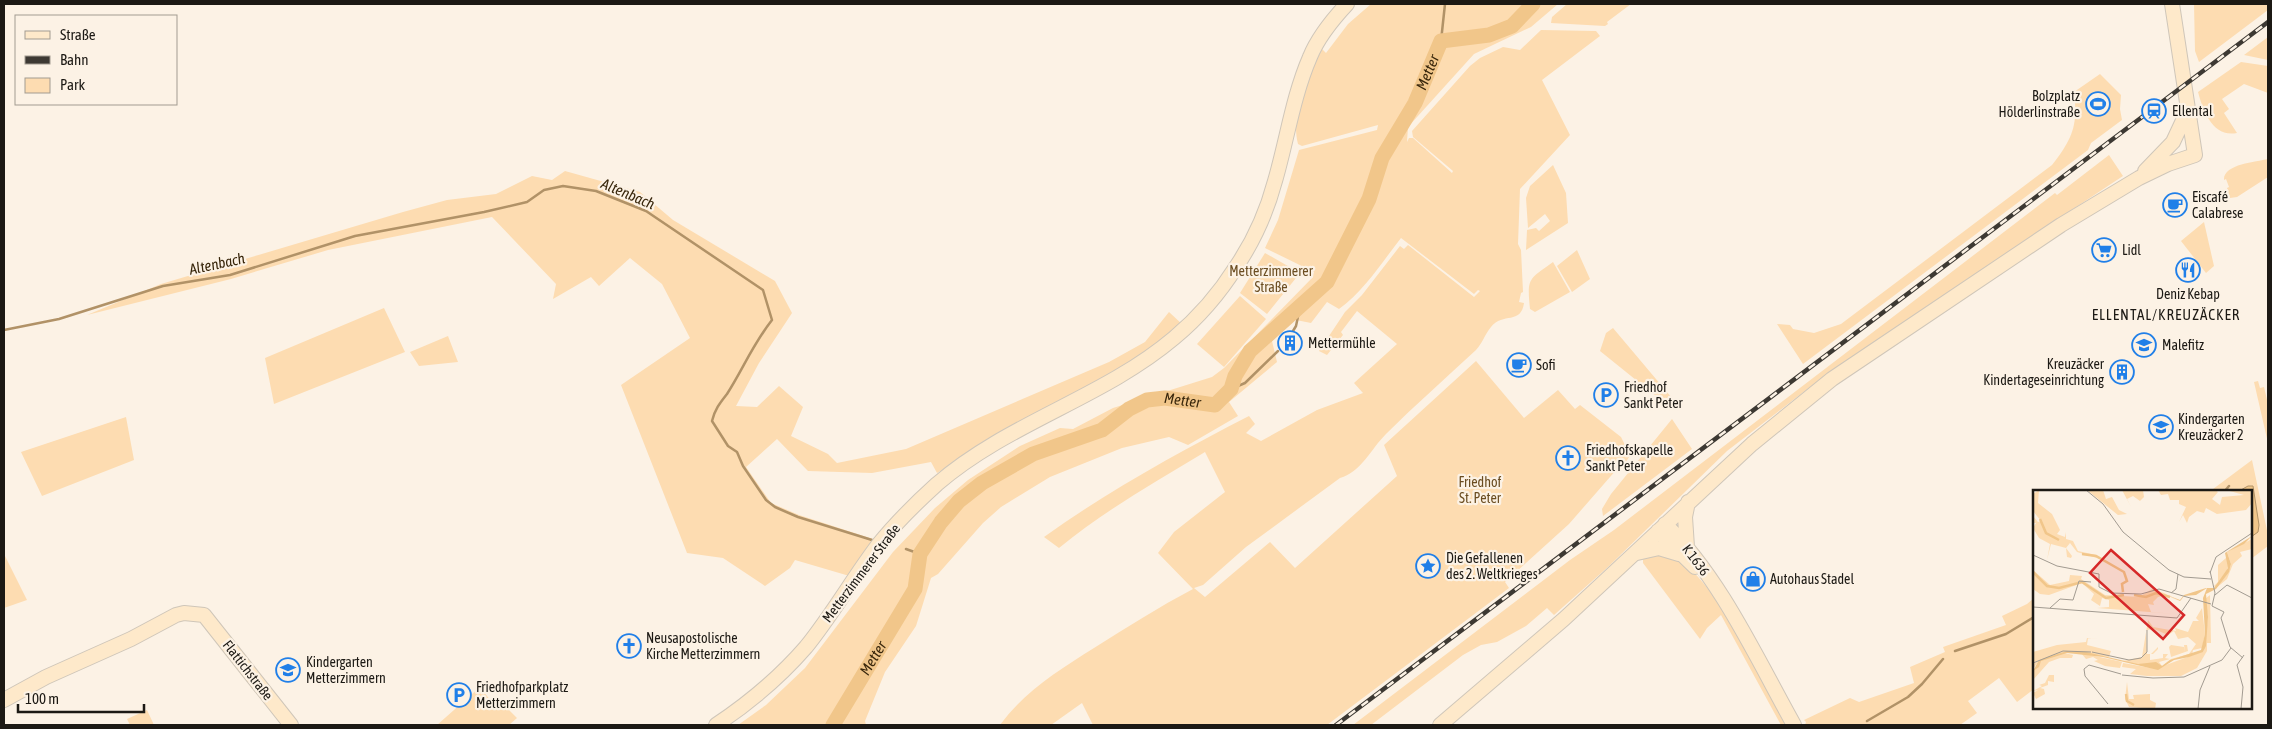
<svg xmlns="http://www.w3.org/2000/svg" width="2272" height="729" font-family="'Asap Condensed',sans-serif">
	<style>
		.green { fill: #fddcb1 }
		.water { fill: #f1c68a; stroke: #b19267 }
		.lines { fill: none; stroke-linecap: round; stroke-linejoin: round }
		.stream { stroke: #b19267; stroke-width: 2.5 }
		.river { stroke: #f1c68a; stroke-width: 15 }
		.secondary-casing { stroke: #cfc6b9; stroke-width: 16 }
		.secondary { stroke: #fee9ca; stroke-width: 14 }
		.rail-casing { stroke: #3d3933; stroke-width: 4.5 }
		.rail { stroke: #fcf2e5; stroke-width: 2.5; stroke-dasharray: 8; stroke-linecap: butt }
		.labels { text-anchor: middle; stroke-width: 4.5; stroke-linejoin: round; paint-order: stroke }
		.poi-label { font-size: 14px; fill: #1c1914; stroke: #fcf2e5; text-anchor: start }
		.park-label { font-size: 14px; fill: #6b4d21; stroke: #fcf2e5 }
		.street-label { font-size: 14px; fill: #1c1914; stroke: #fcf2e5 }
		.water-label { font-size: 15px; font-style: italic; fill: #38260b; stroke: #fcf2e5 }
		.neighbourhood-label { font-size: 15px; letter-spacing: 1px; fill: #1c1914; stroke: #fcf2e5 }
		.inset-river { fill: none; stroke: #f1c68a; stroke-width: 2.5 }
		.inset-road { fill: none; stroke: #a29b91; stroke-width: 1 }
		.view { fill: #d62828; fill-opacity: 0.15; stroke: #d62828; stroke-width: 2.5 }
		.inset-edge { fill: none; stroke: #1c1914; stroke-width: 2.5 }
	</style>
	<rect width="100%" height="100%" fill="#fcf2e5"/>
	<!-- green -->
	<path class="green" d="M1371,4H1558L1531,27L1474,54L1408,127L1407,142L1409,138H1413L1452,173L1453,171L1413,137L1412,131L1470,66L1480,58L1503,47L1520,50L1541,30L1596,31L1600,36L1542,80L1570,135L1520,189L1518,244L1521,250L1523,292L1521,293L1519,302L1524,303C1521,325 1503,312 1491,327C1485,334 1482,344 1476,350C1446,378 1415,405 1386,434C1371,449 1361,472 1340,478L1246,547L1203,585L1194,588L1205,597L1270,542L1295,568L1397,476L1384,445L1476,361L1524,418L1558,390L1575,409L1580,405L1621,437L1625,445L1632,452L1620,472L1617,469L1569,524L1505,582L1509,588L1327,725H1093L1082,703L1051,725H1000C1025,691 1059,670 1094,648C1127,627 1159,607 1193,589L1158,553L1174,532L1225,492L1205,452C1155,482 1104,511 1059,548L1044,537C1108,491 1179,452 1249,416L1255,424L1246,433L1261,441L1317,410L1363,393L1354,383L1397,344L1357,311L1341,332L1343,335L1327,355L1319,351L1345,312L1362,295L1400,246L1404,249L1408,245L1474,297L1480,291L1478,290L1474,294L1401,238C1382,262 1365,290 1339,309L1327,302L1311,323L1291,319L1272,341L1277,362L1229,402L1238,416L1188,445L1169,437L1122,448L1050,477L1001,507L983,523L938,574L931,578L916,626L885,672L865,721L866,725H738L766,705L805,668L893,552L935,508L968,480L1020,446L1060,428L1073,429L1113,408L1212,377L1224,368L1312,278L1314,272L1265,248L1278,220L1299,150L1377,130L1378,125L1302,146L1298,144C1290,113 1308,77 1322,49L1326,53L1348,24Z
		M1567,4H1631L1607,22L1608,24L1605,26L1551,23L1552,17Z
		M2194,4H2268V10L2199,62L2195,51Z
		M2268,37V60L2244,55Z
		M2241,62L2268,66V93L2244,84L2222,99L2229,109L2224,113L2237,133C2213,138 2203,111 2198,92Z
		M2100,74L2121,95L2120,109L2122,120L2091,143L2088,150L1803,364L1777,324L1790,325L1793,329L1814,333L1841,324L2052,165C2073,138 2078,125 2074,92Z
		M2109,155L2123,176L1972,276L1810,387L1727,451L1608,567L1554,615L1547,608L1526,626L1497,642L1481,645L1463,655L1371,725H1353L1570,560L1614,530L2055,193L2057,195Z
		M2268,159V177L2237,197L2230,198L2227,188L2229,187L2226,179L2224,180C2223,164 2256,162 2268,159Z
		M1553,165L1566,193L1568,223L1526,250L1527,230L1536,228L1539,231L1550,221L1545,214L1528,228L1526,198L1530,186Z
		M565,171L640,192L673,220L775,281L792,313L759,363L736,406L757,407L779,386L803,407L791,436L828,454L837,463L906,449L1109,362L1145,342L1169,312L1183,325L1153,350L937,473L931,462L872,473L808,471L777,439L746,467L771,503L799,515L873,539L851,575H846L795,560L790,568L765,586L723,558L687,553L621,385L690,338L662,284L630,258L599,286L591,277L553,299L556,284L492,217L328,250L231,279L87,315L161,284L403,212L447,200L496,194L532,176L552,180Z
		M2204,222L2214,266L2206,273L2181,241Z
		M1577,250L1590,279L1572,292L1557,266Z
		M1265,253L1300,273L1267,314L1240,293Z
		M1553,262L1570,292L1535,312L1530,309C1527,278 1528,280 1553,262Z
		M1240,296L1266,319L1224,367L1197,344Z
		M384,308L405,352L274,404L265,358Z
		M1613,328L1672,398L1667,405L1600,351L1606,333Z
		M448,336L458,362L419,366L410,352Z
		M2258,381L2260,388L2264,387L2268,404V443L2254,382Z
		M126,417L134,460L42,496L21,452Z
		M1672,419L1692,449L1603,516L1602,509L1611,494Z
		M2252,460L2268,535V546L2251,559V492H2209Z
		M1653,553C1660,555 1669,556 1676,559C1712,574 1768,688 1789,725H1781L1721,615L1707,628L1700,639L1643,563V559Z
		M4,554L27,600L4,608Z
		M2034,598V689L2017,702L1999,678L1968,701L1977,713L1960,725H1805L1806,722L1804,720L1850,698L1859,702L1914,683L1910,667L1945,652L1943,647L2006,625L2002,616L2027,604Z
		M480,687L498,710L504,705L517,718L509,725H437Z
		M147,710L154,725H130L127,719Z"/>
	<!-- water -->
	<path class="water" d="M2248,486H2253L2259,525L2258,532L2251,537V492L2239,491Z"/>
	<g class="lines">
		<!-- stream -->
		<path class="stream" d="M1441,41L1445,4
			M4,330L59,319L163,286L230,275L355,236L484,212L527,202L544,190L563,186L596,191L646,211L763,290L772,320C753,344 743,369 727,394C720,403 715,409 712,421L728,446L737,452L743,466L766,500L775,507L798,517L872,540
			M1293,331L1296,326L1300,307
			M1231,389L1245,383L1278,351
			M2224,492L2229,486
			M906,549L920,554
			M1955,651L2006,634L2034,617
			M1867,721L1908,697L1922,684L1943,659"/>
		<!-- river -->
		<path class="river" id="s1" d="M833,725L915,589L920,554L941,522L959,501L982,483L1033,454L1102,430L1129,409L1147,400L1165,398L1215,405L1231,389L1235,376L1250,351L1327,282L1369,199L1382,158L1415,103L1441,41L1489,35L1512,26L1533,4"/>
		<!-- secondary casing -->
		<g class="secondary-casing">
			<path id="secondary" d="M2145,171L2173,142L2187,112
				M1665,524C1720,577 1757,659 1794,725
				M1658,531L1695,567
				M1687,547L1685,517L1688,502
				M1637,553L1659,548L1679,554
				M4,700L46,677L131,639L176,615L184,613L204,615L291,725
				M716,725C749,703 780,677 806,647C832,615 853,578 878,545C895,524 916,503 937,484C1009,422 1103,398 1174,338C1198,318 1219,294 1236,267C1253,242 1267,211 1275,181C1287,140 1293,96 1310,57C1318,37 1333,19 1347,4
				M1440,725L1564,619L1752,444L1832,379L2061,225L2139,178L2168,164L2195,155L2172,4"/>
		</g>
		<!-- secondary -->
		<use href="#secondary" class="secondary"/>
		<!-- rail casing -->
		<g class="rail-casing">
			<path id="rail" d="M1336,725L2268,22"/>
		</g>
		<!-- rail -->
		<use href="#rail" class="rail"/>
	</g>
	<!-- icons -->
	<defs>
		<g id="stadium-ring" transform="scale(1.25)"><circle r="9.5" fill="#fcf2e5" stroke="#207fe8" stroke-width="1.5"/><path d="M0-5a6.5 5 0 1 0 0 10a6.5 5 0 1 0 0-10ZM-3.5-1.8h7v3.6h-7Z" fill="#207fe8"/></g>
		<g id="station-ring" transform="scale(1.25)"><circle r="9.5" fill="#fcf2e5" stroke="#207fe8" stroke-width="1.5"/><path d="M-3-6H3Q5-6 5-4V2Q5 4 3 4L4.5 6H3L1.5 4h-3L-3 6H-4.5L-3 4Q-5 4-5 2V-4Q-5-6-3-6ZM-3.5-4v3h7v-3ZM-3.5 1v1.5H-2V1ZM2 1v1.5H3.5V1Z" fill="#207fe8"/></g>
		<g id="cafe-ring" transform="scale(1.25)"><circle r="9.5" fill="#fcf2e5" stroke="#207fe8" stroke-width="1.5"/><path d="M-5.5-4.5H6V0H3Q3 3.5 0 3.5H-2.5Q-5.5 3.5-5.5 0ZM3-3.2v2h1.7v-2ZM-6 4.5H4V6H-6Z" fill="#207fe8"/></g>
		<g id="supermarket-ring" transform="scale(1.25)"><circle r="9.5" fill="#fcf2e5" stroke="#207fe8" stroke-width="1.5"/><path d="M-6-5.5h2.5l.6 2H6L4.5 2H-2.5L-4.4-4H-6ZM-1.5 3.2a1.3 1.3 0 1 0 .1 0ZM3 3.2a1.3 1.3 0 1 0 .1 0Z" fill="#207fe8"/></g>
		<g id="restaurant-ring" transform="scale(1.25)"><circle r="9.5" fill="#fcf2e5" stroke="#207fe8" stroke-width="1.5"/><path d="M-5-6h1v4h1v-4h1v4h1v-4h1v5L-1.5 .5V6h-2V.5L-5-1ZM5-6V6H3V1.5H1.5Q1.5-4 5-6Z" fill="#207fe8"/></g>
		<g id="building-ring" transform="scale(1.25)"><circle r="9.5" fill="#fcf2e5" stroke="#207fe8" stroke-width="1.5"/><path d="M-4-6H4V6H1V3H-1V6H-4ZM-2.5-4.3h1.7v1.8h-1.7ZM.8-4.3h1.7v1.8H.8ZM-2.5-1h1.7V.8h-1.7ZM.8-1h1.7V.8H.8Z" fill="#207fe8"/></g>
		<g id="school-ring" transform="scale(1.25)"><circle r="9.5" fill="#fcf2e5" stroke="#207fe8" stroke-width="1.5"/><path d="M0-5L7-2L0 1L-7-2ZM-4 1L0 2.5L4 1V4Q0 6-4 4Z" fill="#207fe8"/></g>
		<g id="parking-ring" transform="scale(1.25)"><circle r="9.5" fill="#fcf2e5" stroke="#207fe8" stroke-width="1.5"/><path d="M-3.5-5.5H1a3.5 3.5 0 0 1 0 7H-1V5.5H-3.5ZM-1-3.4V-.6H.8a1.4 1.4 0 0 0 0-2.8Z" fill="#207fe8"/></g>
		<g id="church-ring" transform="scale(1.25)"><circle r="9.5" fill="#fcf2e5" stroke="#207fe8" stroke-width="1.5"/><path d="M-1.2-6h2.4v3.5h3.3v2.4h-3.3V6h-2.4V-.1h-3.3v-2.4h3.3Z" fill="#207fe8"/></g>
		<g id="sight-ring" transform="scale(1.25)"><circle r="9.5" fill="#fcf2e5" stroke="#207fe8" stroke-width="1.5"/><path d="M0-6L1.8-2.2L6-1.7L2.9 1.2L3.7 5.4L0 3.3L-3.7 5.4L-2.9 1.2L-6-1.7L-1.8-2.2Z" fill="#207fe8"/></g>
		<g id="shop-ring" transform="scale(1.25)"><circle r="9.5" fill="#fcf2e5" stroke="#207fe8" stroke-width="1.5"/><path d="M-5-2.5h2.3a2.7 3.5 0 0 1 5.4 0H5L5.5 6h-11ZM-1.5-2.5h3a1.5 2.3 0 0 0-3 0Z" fill="#207fe8"/></g>
	</defs>
	<g fill-rule="evenodd">
		<use href="#stadium-ring" x="2098" y="104"/>
		<use href="#station-ring" x="2154" y="111"/>
		<use href="#cafe-ring" x="2175" y="205"/>
		<use href="#supermarket-ring" x="2104" y="250"/>
		<use href="#restaurant-ring" x="2188" y="270"/>
		<use href="#building-ring" x="1290" y="343"/>
		<use href="#school-ring" x="2144" y="345"/>
		<use href="#cafe-ring" x="1519" y="365"/>
		<use href="#building-ring" x="2122" y="372"/>
		<use href="#parking-ring" x="1606" y="395"/>
		<use href="#school-ring" x="2161" y="427"/>
		<use href="#church-ring" x="1568" y="458"/>
		<use href="#sight-ring" x="1428" y="566"/>
		<use href="#shop-ring" x="1753" y="579"/>
		<use href="#church-ring" x="629" y="646"/>
		<use href="#school-ring" x="288" y="670"/>
		<use href="#parking-ring" x="459" y="695"/>
	</g>
	<g class="labels">
		<!-- poi labels -->
		<g class="poi-label">
			<text x="2080" y="101" text-anchor="end">Bolzplatz<tspan x="2080" dy="16">Hölderlinstraße</tspan></text>
			<text x="2172" y="116">Ellental</text>
			<text x="2192" y="202">Eiscafé<tspan x="2192" dy="16">Calabrese</tspan></text>
			<text x="2122" y="255">Lidl</text>
			<text x="2188" y="299" text-anchor="middle">Deniz Kebap</text>
			<text x="1308" y="348">Mettermühle</text>
			<text x="2162" y="350">Malefitz</text>
			<text x="2104" y="369" text-anchor="end">Kreuzäcker<tspan x="2104" dy="16">Kindertageseinrichtung</tspan></text>
			<text x="1536" y="370">Sofi</text>
			<text x="1624" y="392">Friedhof<tspan x="1624" dy="16">Sankt Peter</tspan></text>
			<text x="2178" y="424">Kindergarten<tspan x="2178" dy="16">Kreuzäcker 2</tspan></text>
			<text x="1586" y="455">Friedhofskapelle<tspan x="1586" dy="16">Sankt Peter</tspan></text>
			<text x="1446" y="563">Die Gefallenen<tspan x="1446" dy="16">des 2. Weltkrieges</tspan></text>
			<text x="1770" y="584">Autohaus Stadel</text>
			<text x="646" y="643">Neusapostolische<tspan x="646" dy="16">Kirche Metterzimmern</tspan></text>
			<text x="306" y="667">Kindergarten<tspan x="306" dy="16">Metterzimmern</tspan></text>
			<text x="476" y="692">Friedhofparkplatz<tspan x="476" dy="16">Metterzimmern</tspan></text>
		</g>
		<!-- park labels -->
		<g class="park-label">
			<text x="1271" y="276">Metterzimmerer<tspan x="1271" dy="16">Straße</tspan></text>
			<text x="1480" y="487">Friedhof<tspan x="1480" dy="16">St. Peter</tspan></text>
		</g>
		<!-- street labels -->
		<g class="street-label">
			<text transform="translate(1696 560) rotate(53)" y="5">K 1636</text>
			<text transform="translate(861 573) rotate(-53)" y="5">Metterzimmerer Straße</text>
			<text transform="translate(248 670) rotate(52)" y="5">Flattichstraße</text>
		</g>
		<!-- water labels -->
		<g class="water-label">
			<text dy="5" stroke="none"><textPath href="#s1" startOffset="946">Metter</textPath></text>
			<text transform="translate(628 194) rotate(23)" y="5">Altenbach</text>
			<text transform="translate(217 264) rotate(-12)" y="5">Altenbach</text>
			<text dy="5" stroke="none"><textPath href="#s1" startOffset="511">Metter</textPath></text>
			<text dy="5" stroke="none"><textPath href="#s1" startOffset="78">Metter</textPath></text>
		</g>
		<!-- neighbourhood labels -->
		<g class="neighbourhood-label">
			<text x="2166" y="320">ELLENTAL/KREUZÄCKER</text>
		</g>
	</g>
	<!-- overview -->
	<g transform="translate(2033 490)">
		<rect width="219" height="219" fill="#fcf2e5"/>
		<path d="M6,0L5,13L19,24L27,40L24,44L32,47L33,42V49L40,51L45,61L63,65L67,69L44,62L37,53L33,58L39,66L38,68L34,67L33,58L18,54L14,70L17,54L6,48L0,38L3,33H0V26L5,32L8,31L0,21V4ZM54,0H70L73,9L79,7L86,20L94,24L85,25ZM89,0H110L111,7L107,11L100,6L94,9L98,17ZM125,0H182L185,2L179,9L187,15L189,7L211,5L193,0H219V13L213,20L184,24L173,18L171,23L164,21L156,27L154,33L150,25L146,32L153,17L146,14V10H137L135,4L128,5ZM219,49V59L207,62L209,66L200,74L194,89L182,99L192,86L182,97L181,96L185,92V75L193,68L196,73L193,85L197,78L198,74L194,62ZM0,80L17,95L36,91L37,85L49,86L48,89L72,105L106,107L119,99L131,103L146,111L133,105L125,107L120,112L121,115L115,114L118,122L143,124L64,118L76,117V110L69,108L67,116L58,110L61,104L49,93L16,105L7,104L0,99ZM177,105L178,153H174V161L164,178L148,186H114L97,184L103,179L89,177L90,173L118,178L90,171L109,167L115,130L120,137L137,140L139,137V140L143,141L142,138L155,142L160,131H166L163,128L169,118L172,144L169,158L160,160L159,165L144,168L130,176L171,161L175,127L172,109ZM121,139L135,145L141,141L145,149L155,147L163,154L156,164L138,169L129,176L126,172L137,169L132,168L135,164H120L125,159V157L118,164H130V168L117,170V164H114L113,140ZM54,148L71,149L55,148L54,155L78,161L76,167L37,161L5,172L0,179V162L24,155L53,152ZM138,155L151,157L152,162L151,155H154L155,161L138,167L136,157ZM31,163L40,165L39,168H27L16,172L0,190V181L8,171ZM48,163L85,171L89,172L87,178L72,176L61,171L65,170L60,167L53,169ZM16,185H21V192L15,191V195L7,198L11,199L12,204L3,209L0,203L5,200L0,201L9,196L6,195L12,193ZM94,192L96,209H101L100,205L117,204V210L123,213L122,219L96,217L92,209Z" fill="#fddcb1" fill-rule="evenodd"/>
		<path d="M219,46L211,54L194,62L198,74L196,82L183,99L173,104L175,127L173,156L170,162L156,167L141,170L125,180L70,167L34,163L8,171L6,177L0,181L6,170L34,161L53,162L105,174L123,172L129,176L137,170L168,160L172,144L170,108L174,98L163,105L151,106L148,110L147,111L134,105L147,110L151,105L173,98H181L195,78L192,63Z" fill="#f1c68a"/>
		<path class="inset-river" d="M7,29L13,43L26,50M49,64L63,66L91,82L94,91L89,94L90,102M0,82L14,96L26,98L49,92L73,108L91,105M101,105L113,107L123,103L137,107M93,204L94,211L101,215"/>
		<path class="inset-road" d="M53,0L70,14L90,42L136,80L151,87L178,89M0,65L24,76L66,84V97L78,103L108,104L126,99L178,114M177,81L182,103L179,116L191,122L188,128L197,157L210,168M177,83L183,67L219,43M138,103L143,99L145,84M182,105L194,95L219,108M0,117L144,128L158,108M17,118L27,109L40,110L46,91L58,92M59,162L96,170L108,168L114,162V140M0,173L30,161L58,162M89,185L120,188L151,187L189,170L198,158M75,214L52,186L51,179L56,175L88,184M165,219L167,200L177,176M208,219L210,197L204,175L211,165"/>
		<path class="view" d="M78,60L151,125L130,149L57,83Z"/>
		<rect width="219" height="219" class="inset-edge"/>
	</g>
	<!-- border -->
	<rect width="2272" height="729" fill="none" stroke="#1c1914" stroke-width="10"/>
	<!-- legend -->
	<rect x="15" y="15" width="162" height="90" fill="#fcf2e5" stroke="#a29b91"/>
	<rect x="25" y="31" width="25" height="8" fill="#fee9ca" stroke="#a29b91"/>
	<text x="60" y="40" font-size="15" fill="#1c1914">Straße</text>
	<rect x="25" y="56" width="25" height="8" fill="#3d3933" stroke="#a29b91"/>
	<text x="60" y="65" font-size="15" fill="#1c1914">Bahn</text>
	<rect x="25" y="78" width="25" height="15" fill="#fddcb1" stroke="#a29b91"/>
	<text x="60" y="90" font-size="15" fill="#1c1914">Park</text>
	<!-- scale -->
	<path d="M18 704v8h126v-8" fill="none" stroke="#1c1914" stroke-width="2.5"/>
	<text x="25" y="704" font-size="15" fill="#1c1914" stroke="#fcf2e5" stroke-width="4" paint-order="stroke">100 m</text>
</svg>
